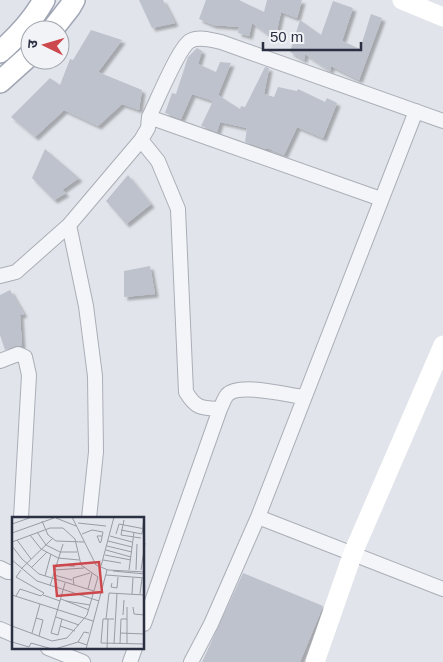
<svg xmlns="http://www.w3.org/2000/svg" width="443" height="662" font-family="Helvetica,'Noto Sans Devanagari',sans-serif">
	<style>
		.building { fill: #bec2cd; filter: url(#shadow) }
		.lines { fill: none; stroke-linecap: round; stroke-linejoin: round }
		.street-casing { stroke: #aaaeb7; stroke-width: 16 }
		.primary-casing { stroke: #a1a6b5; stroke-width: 24 }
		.street { stroke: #f4f5f8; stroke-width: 14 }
		.secondary { stroke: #fff; stroke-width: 19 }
		.primary { stroke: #fff; stroke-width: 21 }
		.inset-road { fill: none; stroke: #989ca6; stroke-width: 1 }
		.view { fill: #cd484c; fill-opacity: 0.15; stroke: #cd484c; stroke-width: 2.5 }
		.inset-edge { fill: none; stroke: #2a2f41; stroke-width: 2.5 }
	</style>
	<defs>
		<filter id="shadow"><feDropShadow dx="3.5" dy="3.5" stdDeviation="1" flood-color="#0004"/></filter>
	</defs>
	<rect width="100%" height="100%" fill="#e1e4ea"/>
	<!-- building -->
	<path class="building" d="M139,0H163L175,23L152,28Z
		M206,0H239L264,12L267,0H302L297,18L281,12L275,39L252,23L249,36L238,33L239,27L213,25L199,19Z
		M333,1L353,8L342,41L360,49L371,14L382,18L359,80L331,66L330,71L305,54L304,60L290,52L300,20L321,35Z
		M91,30L122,40L98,72L142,90L139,110L122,104L98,126L64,110L35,137L11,117L50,78L60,85L70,59L73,60Z
		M197,48L202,51L198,64L216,72L220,62L231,63L218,95L240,109L241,106L245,107L265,67L269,68L264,94L274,97L278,87L297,91L298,89L325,102L327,98L337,103L323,138L297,127L284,155L267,148L266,149L245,142L247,128L220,122L217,132L201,126L213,101L192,94L181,119L165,113L172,93L176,94L188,57Z
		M45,149L79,178L62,190L66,193L54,200L32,178Z
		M128,175L151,204L126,224L106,201Z
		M150,266L155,294L124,297V271Z
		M10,290L24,314L20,315L22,346H15L5,350L0,335V295Z
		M243,573L323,606L300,662H202Z"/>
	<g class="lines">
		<!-- street casing -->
		<g class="street-casing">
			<path id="street" d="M149,117L381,199
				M141,140L158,161L178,209L186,392C196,409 202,408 220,409C222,405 224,399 227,395C239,382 287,395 304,397
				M69,225L86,306L95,376L96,452L89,518
				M0,276L16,272L69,225L141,140L148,128L149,117C156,103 179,47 190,41C199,36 212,40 221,42L443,121
				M0,361L18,354L25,357L29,375L21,518
				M258,517L443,589
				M0,568L8,572H14
				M144,624L220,409
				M0,629L14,635
				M48,648L83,662
				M130,662L135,648
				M191,662L211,624L258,517L416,111"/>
		</g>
		<!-- primary casing -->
		<g class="primary-casing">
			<path id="primary" d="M52,30L70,7L74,0
				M0,52C17,37 33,20 44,0
				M0,82L30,55"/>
		</g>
		<!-- street -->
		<use href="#street" class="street"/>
		<!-- secondary -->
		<path class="secondary" d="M402,0L443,17
			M315,662L353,553L443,345"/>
		<!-- primary -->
		<use href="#primary" class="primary"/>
	</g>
	<!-- overview -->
	<g transform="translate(12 517)">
		<rect width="132" height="132" fill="#e1e4ea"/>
		<path class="inset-road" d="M60,0L84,48L96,53L133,55M44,1L64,9M112,3L109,18L129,21M30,4L36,18L44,24L72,25M66,6L94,9M0,7L20,0M109,13L130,17L132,0M25,15L34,28L48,35H65M0,16L42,1M70,17L80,13L91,15L89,25L88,26L85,19H90M104,17L107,7L133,12M18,18L29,32L46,41L67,43M98,19L120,25M5,23L19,42M96,24L120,30M0,25L38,11H51L63,22L69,48L86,60L75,98L55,121L40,124L0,109M0,29L10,42L27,57L82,74M95,29L120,35M94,33L119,40M93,38L119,43M0,43L25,64L87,84M91,43L109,46M45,48L62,49M48,48L63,49M89,49L102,0M19,51L35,35M9,52L40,22M43,53L72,51M117,53L122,15M124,53L125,27M129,53L133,26M101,54L133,57M42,58L60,63M94,58L133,61M33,59L39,37M100,66L99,70L105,71L106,60M62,68L61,61L78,56M38,69L51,27M76,72L80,56M120,77L121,61M128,77L130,61M0,78L81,104M31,78L48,84M4,79L8,72L29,79L32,76L4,60L9,53M49,82L77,93M54,84L78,88M121,90L122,97L133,98M111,98L112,83M44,100L67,108M24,101L31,103L27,119M50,102L46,118L39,116L53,66M94,102L97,76L133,78M102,102H91L89,126L133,127M48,109L63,114M20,116L28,87M108,116L133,117M0,125L17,130M66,125L72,115L77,116M102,127L105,76M108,127L109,102H115M115,127V90M17,130L19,126L40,132M43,132L66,125L75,128M74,132L95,53M95,132L96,102"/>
		<path class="view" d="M87,45L90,75L45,79L42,49Z"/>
		<rect width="132" height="132" class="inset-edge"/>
	</g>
	<!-- north arrow -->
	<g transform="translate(45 45) rotate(275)"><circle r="24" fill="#f1f3f7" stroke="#a1a5ae"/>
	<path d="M0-4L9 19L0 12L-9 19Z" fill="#cd484c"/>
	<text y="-8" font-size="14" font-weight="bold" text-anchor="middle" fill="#2a2f41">उ</text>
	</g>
	<!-- scale -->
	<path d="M263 42v8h98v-8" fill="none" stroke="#2a2f41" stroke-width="2.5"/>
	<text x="270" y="42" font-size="15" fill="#2a2f41" stroke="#f1f3f7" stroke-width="4" paint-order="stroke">50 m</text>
</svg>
